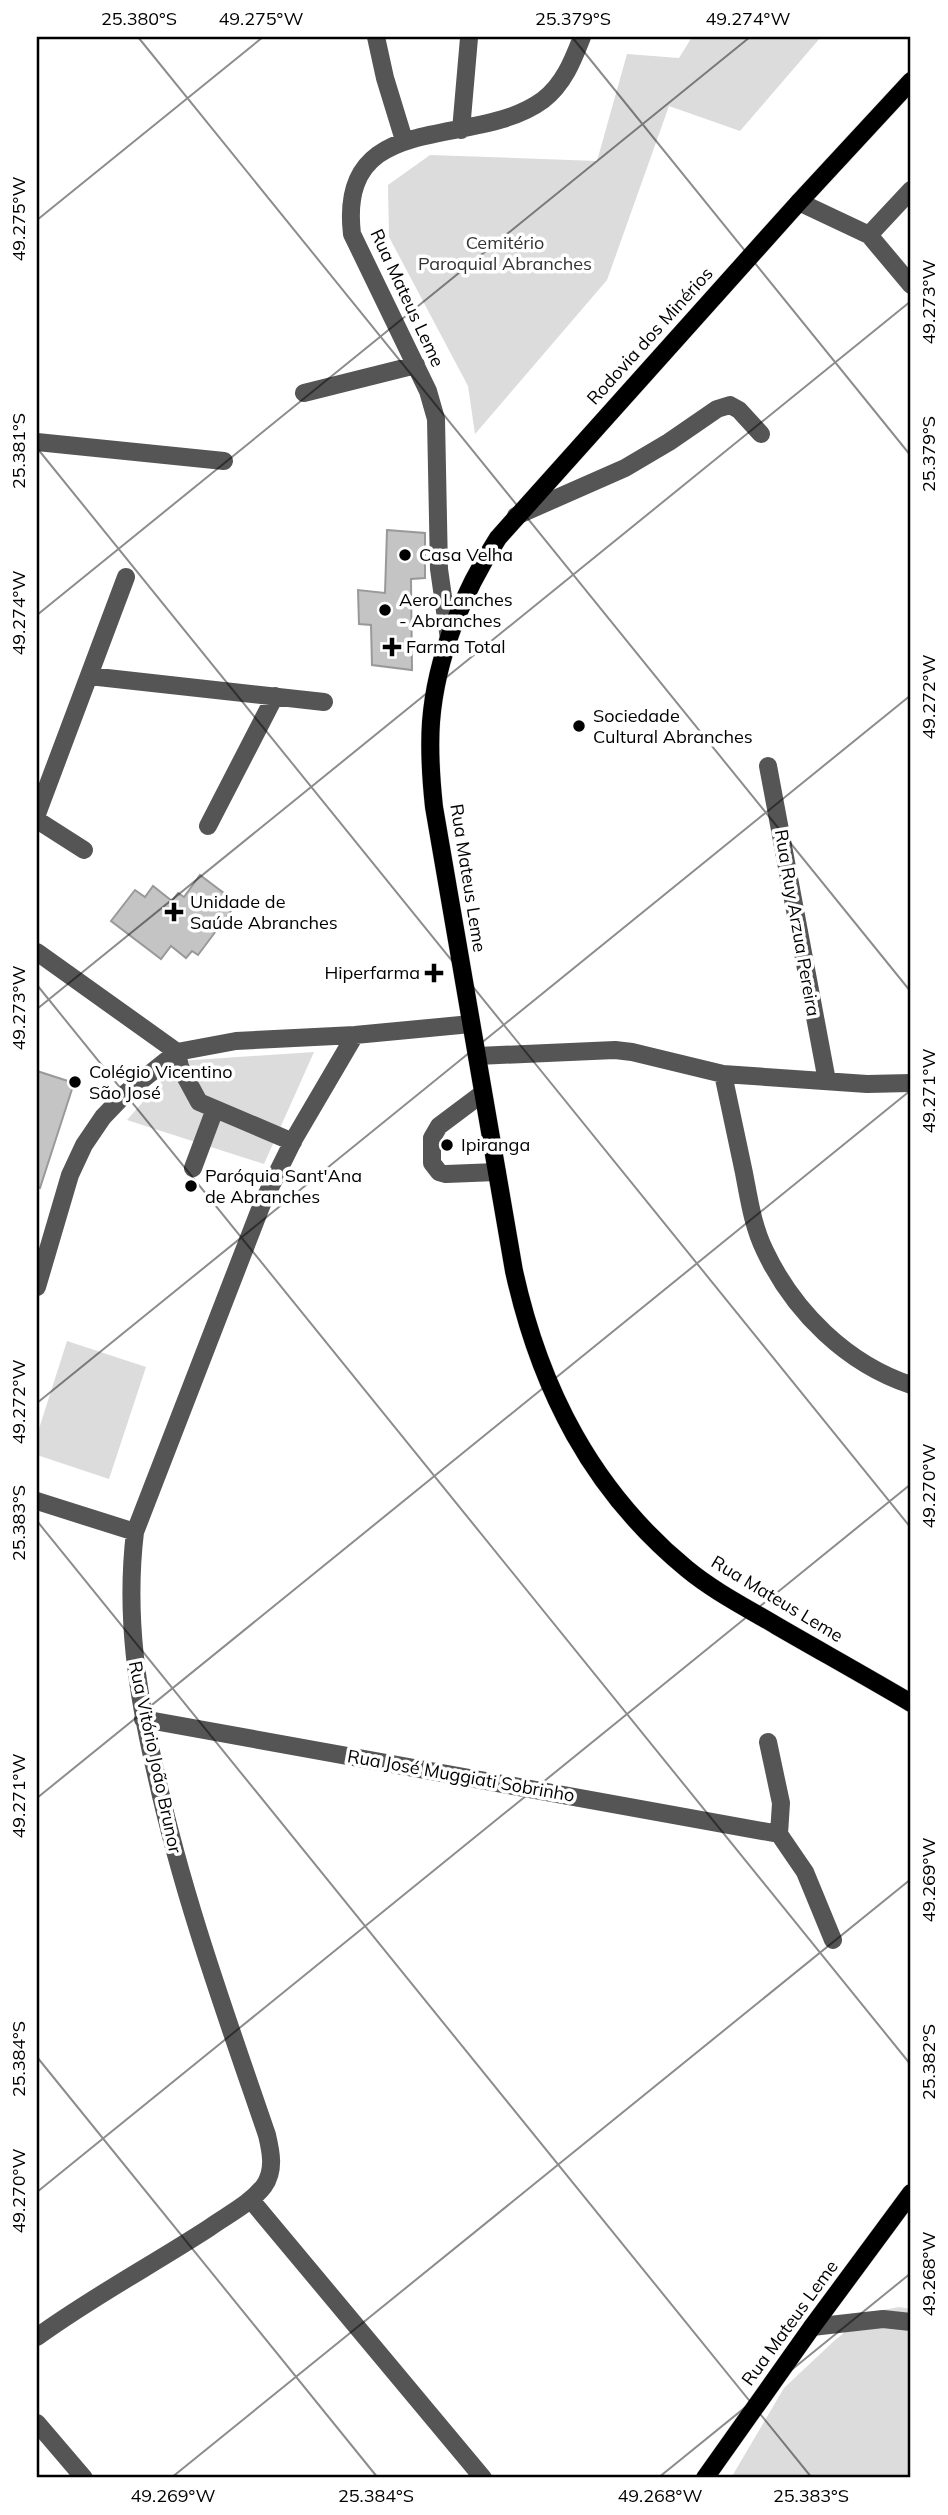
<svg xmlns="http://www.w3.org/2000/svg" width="948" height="2515" font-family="Mulish,sans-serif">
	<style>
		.green { fill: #dcdcdc }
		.building { fill: #c4c4c4; stroke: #999; stroke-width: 2 }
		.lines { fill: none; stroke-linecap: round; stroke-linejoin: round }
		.major-casing { stroke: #dbdbdb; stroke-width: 19 }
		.minor { stroke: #555; stroke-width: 18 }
		.major { stroke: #000; stroke-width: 18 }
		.ticks { fill: none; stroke: #000; stroke-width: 2; stroke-opacity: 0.45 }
		.poi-dot { fill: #000; stroke: #fff; stroke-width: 2.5 }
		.labels { text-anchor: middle; stroke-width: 7; stroke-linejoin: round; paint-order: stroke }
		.park-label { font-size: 18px; fill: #333; stroke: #fff }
		.street-label { font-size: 18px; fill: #000; stroke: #fff }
		.poi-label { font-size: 18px; fill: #000; stroke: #fff; text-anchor: start }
		.neatline { fill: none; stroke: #000; stroke-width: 2.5 }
		.ticks-label { font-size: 18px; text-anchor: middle; fill: #000 }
	</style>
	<rect width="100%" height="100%" fill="#fff"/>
	<!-- green -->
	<path class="green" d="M692,37H821L740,131L669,106L607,280L475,434L468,386L389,237L388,185L430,155L597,161L627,54L679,58Z
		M314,1052L264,1164L127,1120L179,1061Z
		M67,1341L146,1367L109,1479L37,1455V1435Z
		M899,2307L911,2309V2478H731L784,2388L834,2341L868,2313Z"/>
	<!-- building -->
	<path class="building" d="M387,530L425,533V578L411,579L412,670L372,665L371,625L359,624L358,590L385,593Z
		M200,875L237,903L198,955L192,951L186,958L171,946L161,959L111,921L135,890L145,897L153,886L172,901L178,893L184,897Z
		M37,1071L74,1083L40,1188L37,1187Z"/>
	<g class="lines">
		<!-- major casing -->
		<g class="major-casing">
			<path id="major" d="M911,81L799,202L498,538C463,592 436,657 431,722C429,751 431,779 434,807L514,1271C540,1389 592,1491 687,1569C715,1592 747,1608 777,1626C822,1652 867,1677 911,1703
				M705,2478L812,2327L911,2193"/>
		</g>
		<!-- minor -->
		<path class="minor" d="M376,37L385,78L404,140
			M461,130L469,38
			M799,202L869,235L911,285
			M869,235L911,190
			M304,393L416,365
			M37,442L224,461
			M516,516L625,468L669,442L717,409L730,405L739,410L761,434
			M449,639L439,569L436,419L428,391L352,234C337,106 474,151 543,100C564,84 573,60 582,37
			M89,676L324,702
			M768,766L827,1081
			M37,814L126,577
			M37,820L84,850
			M208,826L275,696
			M37,952L177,1052
			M177,1052L180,1067L199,1102L293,1142
			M477,1056L615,1050L632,1052L723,1074L867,1084L911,1083
			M723,1074C730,1107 737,1140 744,1173C749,1199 753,1227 765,1251C794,1312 847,1364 911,1385
			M483,1093L439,1126L432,1138V1163L439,1172L446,1174L497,1172
			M193,1168L215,1109
			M37,1287L70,1175L84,1145L103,1117L127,1092L177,1052L236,1041L355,1035L471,1024
			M37,1501L135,1532
			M143,1719L779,1834
			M768,1742L781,1803L779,1834L805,1872L833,1940
			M251,2200L483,2478
			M812,2327L883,2319L911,2322
			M37,2337C92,2297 152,2265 209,2228C227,2215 250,2204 264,2186C275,2170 271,2152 267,2135C226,2015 183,1897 156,1774C137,1692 125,1616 135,1532L262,1204L294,1139L355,1035
			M37,2423L84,2478"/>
		<!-- major -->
		<use href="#major" class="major"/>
	</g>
	<!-- ticks -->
	<path class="ticks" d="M138,37L911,992M572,37L911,456M37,220L263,37M37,448L911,1528M37,615L750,37M37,985L911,2065M37,1009L911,301M37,1403L911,695M37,1521L812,2478M37,1798L911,1090M37,2057L378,2478M37,2192L911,1484M171,2478L911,1879M658,2478L911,2273"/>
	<!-- markers -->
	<g class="poi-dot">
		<circle cx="405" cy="555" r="7"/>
		<circle cx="385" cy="610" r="7"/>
		<path d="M388.5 636.5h7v7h7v7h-7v7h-7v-7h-7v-7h7z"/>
		<circle cx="579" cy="726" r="7"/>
		<path d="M170.5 901.5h7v7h7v7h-7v7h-7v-7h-7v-7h7z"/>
		<path d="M430.5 962.5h7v7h7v7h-7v7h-7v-7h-7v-7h7z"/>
		<circle cx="75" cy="1082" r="7"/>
		<circle cx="447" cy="1145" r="7"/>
		<circle cx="191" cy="1186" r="7"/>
	</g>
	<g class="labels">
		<!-- park labels -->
		<g class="park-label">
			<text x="505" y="249">Cemitério<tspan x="505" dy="21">Paroquial Abranches</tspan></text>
		</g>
		<!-- street labels -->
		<g class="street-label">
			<text transform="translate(407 298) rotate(65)" y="6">Rua Mateus Leme</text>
			<text transform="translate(650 336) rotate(-48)" y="6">Rodovia dos Minérios</text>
			<text transform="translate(468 878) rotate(81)" y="6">Rua Mateus Leme</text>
			<text transform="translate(797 923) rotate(80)" y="6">Rua Ruy Arzua Pereira</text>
			<text transform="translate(777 1599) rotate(31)" y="6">Rua Mateus Leme</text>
			<text transform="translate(155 1757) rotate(78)" y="6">Rua Vitório João Brunor</text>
			<text transform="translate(461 1776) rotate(10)" y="6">Rua José Muggiati Sobrinho</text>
			<text transform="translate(790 2323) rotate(-54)" y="6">Rua Mateus Leme</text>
		</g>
		<!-- poi labels -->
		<g class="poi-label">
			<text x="419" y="561">Casa Velha</text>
			<text x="399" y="606">Aero Lanches<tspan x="399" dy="21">- Abranches</tspan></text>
			<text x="406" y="653">Farma Total</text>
			<text x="593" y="722">Sociedade<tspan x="593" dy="21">Cultural Abranches</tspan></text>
			<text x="190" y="908">Unidade de<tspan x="190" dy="21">Saúde Abranches</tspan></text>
			<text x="420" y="979" text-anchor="end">Hiperfarma</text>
			<text x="89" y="1078">Colégio Vicentino<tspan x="89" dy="21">São José</tspan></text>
			<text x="461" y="1151">Ipiranga</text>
			<text x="205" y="1182">Paróquia Sant'Ana<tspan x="205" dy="21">de Abranches</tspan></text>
		</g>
	</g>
	<!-- border -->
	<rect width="948" height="2515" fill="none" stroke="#ffffff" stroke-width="77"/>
	<rect x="38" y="38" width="871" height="2438" class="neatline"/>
	<g class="ticks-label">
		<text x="139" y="25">25.380°S</text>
		<text x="261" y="25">49.275°W</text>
		<text x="573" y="25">25.379°S</text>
		<text x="748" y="25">49.274°W</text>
		<text transform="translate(19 219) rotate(-90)" y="6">49.275°W</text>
		<text transform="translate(929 302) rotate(-90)" y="6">49.273°W</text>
		<text transform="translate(19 451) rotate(-90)" y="6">25.381°S</text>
		<text transform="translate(929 454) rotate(-90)" y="6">25.379°S</text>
		<text transform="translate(19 613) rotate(-90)" y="6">49.274°W</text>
		<text transform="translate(929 697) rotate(-90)" y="6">49.272°W</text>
		<text transform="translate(19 1008) rotate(-90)" y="6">49.273°W</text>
		<text transform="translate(929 1091) rotate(-90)" y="6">49.271°W</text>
		<text transform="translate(19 1402) rotate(-90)" y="6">49.272°W</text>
		<text transform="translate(929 1486) rotate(-90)" y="6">49.270°W</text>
		<text transform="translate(19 1523) rotate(-90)" y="6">25.383°S</text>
		<text transform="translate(19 1796) rotate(-90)" y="6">49.271°W</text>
		<text transform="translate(929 1880) rotate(-90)" y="6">49.269°W</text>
		<text transform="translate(19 2059) rotate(-90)" y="6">25.384°S</text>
		<text transform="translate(929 2062) rotate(-90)" y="6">25.382°S</text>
		<text transform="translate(19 2191) rotate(-90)" y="6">49.270°W</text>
		<text transform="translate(929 2274) rotate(-90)" y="6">49.268°W</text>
		<text x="173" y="2502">49.269°W</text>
		<text x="376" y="2502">25.384°S</text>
		<text x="660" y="2502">49.268°W</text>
		<text x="811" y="2502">25.383°S</text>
	</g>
</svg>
